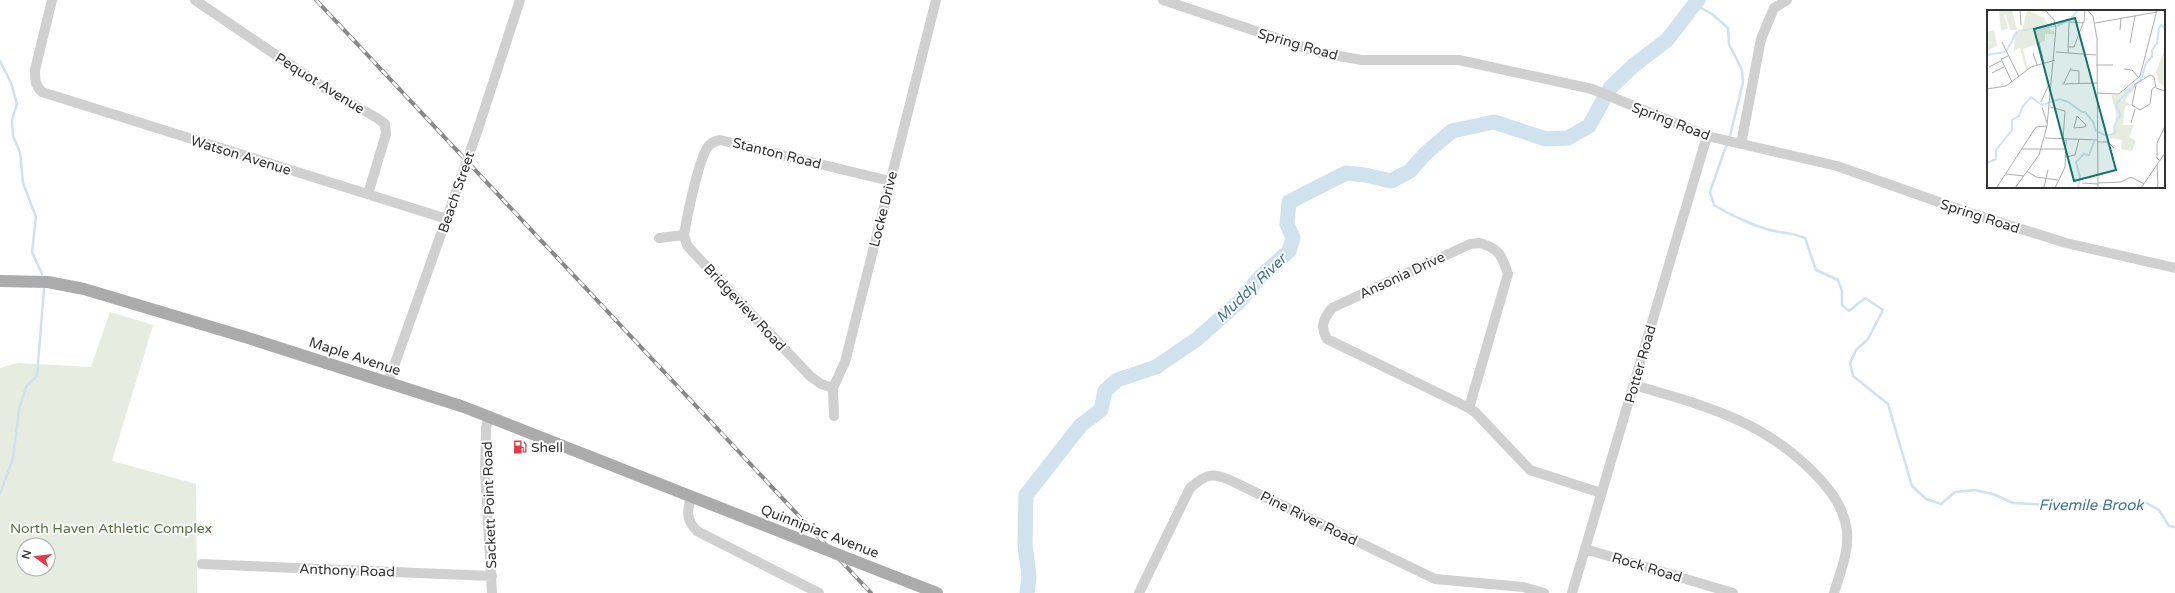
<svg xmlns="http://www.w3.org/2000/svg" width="2175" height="593" font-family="'Varela Round',sans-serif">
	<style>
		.green { fill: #e6ecdf; fill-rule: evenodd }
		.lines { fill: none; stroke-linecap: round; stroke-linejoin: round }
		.stream { stroke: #cfe2ee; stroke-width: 2.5 }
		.river { stroke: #cfe2ee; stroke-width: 15 }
		.minor { stroke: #d0d0d0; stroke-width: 10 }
		.major { stroke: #ababab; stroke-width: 12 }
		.rail-casing { stroke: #888; stroke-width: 4 }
		.rail { stroke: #fff; stroke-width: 2.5; stroke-dasharray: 8; stroke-linecap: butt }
		.minor-bridge { stroke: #d0d0d0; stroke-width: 10 }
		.major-bridge { stroke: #ababab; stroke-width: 12 }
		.labels { text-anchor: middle; stroke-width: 4; stroke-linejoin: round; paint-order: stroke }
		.street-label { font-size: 14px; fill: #333; stroke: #fff }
		.poi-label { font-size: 14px; fill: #333; stroke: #fff; text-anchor: start }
		.park-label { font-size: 14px; fill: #56703f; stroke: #fff }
		.water-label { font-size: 15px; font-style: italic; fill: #3f7597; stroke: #fff }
		.inset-river { fill: none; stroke: #cfe2ee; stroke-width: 2 }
		.inset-road { fill: none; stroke: #adadad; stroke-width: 1 }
		.view { fill: #0f766e; fill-opacity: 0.15; stroke: #0f766e; stroke-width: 2 }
		.inset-edge { fill: none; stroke: #333; stroke-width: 2 }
	</style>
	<rect width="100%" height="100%" fill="#fff"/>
	<!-- green -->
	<path class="green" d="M110,312L153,325L112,461L196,484L197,593H0V368L18,363L91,367ZM24,545H48V569H24Z"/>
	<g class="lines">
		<!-- stream -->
		<path class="stream" d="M1696,5L1712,14L1728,28L1729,44L1742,70L1743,82L1730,136
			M0,61L11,83L17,104L12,120L13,136L20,152L23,183L36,217L32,252L42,274
			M1726,146L1710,192L1714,205C1730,215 1756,227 1774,231C1787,234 1791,232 1805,238L1816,270L1838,280L1842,291V305L1849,311L1865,298L1883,310L1868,339L1856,350L1850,363L1853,376L1888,404L1912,486L1926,499L1941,504L1955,492L1974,490L1993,494L2013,503L2092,507L2145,502L2159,510L2169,526L2175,527
			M0,494L13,458L19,410L26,387L37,376L44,289"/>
		<!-- river -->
		<path class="river" d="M1027,593L1029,577L1025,545L1026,495L1081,425L1101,410L1105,391L1117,380L1156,367L1197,339L1240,301L1259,278L1289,251L1293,238L1287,224L1289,202L1346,173L1365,175L1391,181L1410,171L1426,153L1452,131L1494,122L1546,139L1568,138L1589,126L1610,88L1634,65L1667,40L1698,0"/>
		<!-- minor -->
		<path class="minor" d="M52,0L35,70C35,80 35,85 42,92L447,219
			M195,0L326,89L377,118L385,124L386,134L368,194
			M1163,0L1321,53L1362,60H1459L1592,89L1707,136L1837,166L1967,212L2066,243L2175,268
			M478,129L520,0
			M1741,144L1761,39L1774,8L1787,0
			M684,235C687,216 698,163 707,148C710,143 715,141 720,140L890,181
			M659,238L684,235L687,245L692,251L810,376L821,384L833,388
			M1480,243C1500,249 1502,256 1508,274L1469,408L1327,339C1320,327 1323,319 1332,308L1470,244Z
			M388,383L456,192
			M1634,385C1705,406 1764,420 1817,476C1832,492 1844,508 1847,531C1849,552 1840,573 1834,593
			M1469,408L1475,412L1530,470L1601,493
			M489,416L486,428L485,471L492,593
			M834,416L833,388L845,362L936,0
			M691,496C687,511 686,520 697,531L819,593
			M1585,549L1733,593
			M202,564L492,576
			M1139,593L1190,488C1207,473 1214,472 1234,482L1435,579L1523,587L1544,593
			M1572,593L1707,136"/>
		<!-- major -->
		<path class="major" d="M0,281L48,282L84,289L245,337L464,407L817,546
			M852,560L937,593"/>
		<!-- rail casing -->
		<g class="rail-casing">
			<path id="rail" d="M316,0L871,593"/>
		</g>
		<!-- rail -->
		<use href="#rail" class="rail"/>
		<!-- minor-bridge -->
		<path class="minor-bridge" d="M456,192L478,129"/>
		<!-- major-bridge -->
		<path class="major-bridge" d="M817,546L852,560"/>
	</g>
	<!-- icons -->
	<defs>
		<g id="fuel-bare" transform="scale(1.08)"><path d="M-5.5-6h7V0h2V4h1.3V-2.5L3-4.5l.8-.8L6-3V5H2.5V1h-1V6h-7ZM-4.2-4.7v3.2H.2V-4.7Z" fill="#e63946" stroke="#fff" stroke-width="2.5" paint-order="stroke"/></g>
	</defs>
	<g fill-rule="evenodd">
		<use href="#fuel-bare" x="520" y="447"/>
	</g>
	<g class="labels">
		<!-- street labels -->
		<g class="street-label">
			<text transform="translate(1298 44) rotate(16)" y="5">Spring Road</text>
			<text transform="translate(320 83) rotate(32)" y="5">Pequot Avenue</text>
			<text transform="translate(1671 121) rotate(21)" y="5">Spring Road</text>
			<text transform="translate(777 153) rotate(14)" y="5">Stanton Road</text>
			<text transform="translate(241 155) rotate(17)" y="5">Watson Avenue</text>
			<text transform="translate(456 192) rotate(-71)" y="5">Beach Street</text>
			<text transform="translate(883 209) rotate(-76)" y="5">Locke Drive</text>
			<text transform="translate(1980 216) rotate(18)" y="5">Spring Road</text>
			<text transform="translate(1402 275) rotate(-25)" y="5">Ansonia Drive</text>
			<text transform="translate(745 307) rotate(47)" y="5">Bridgeview Road</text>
			<text transform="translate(355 356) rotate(18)" y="5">Maple Avenue</text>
			<text transform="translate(1640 364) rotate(-74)" y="5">Potter Road</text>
			<text transform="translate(489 505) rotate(-92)" y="5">Sackett Point Road</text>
			<text transform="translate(1309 518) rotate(26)" y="5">Pine River Road</text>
			<text transform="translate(820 531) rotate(21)" y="5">Quinnipiac Avenue</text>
			<text transform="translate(1647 567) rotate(17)" y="5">Rock Road</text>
			<text transform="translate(347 570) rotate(2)" y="5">Anthony Road</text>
		</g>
		<!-- poi labels -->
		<g class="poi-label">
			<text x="531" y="452">Shell</text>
		</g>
		<!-- park labels -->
		<g class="park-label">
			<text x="111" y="533">North Haven Athletic Complex</text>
		</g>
		<!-- water labels -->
		<g class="water-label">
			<text transform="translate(1251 288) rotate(-44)" y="5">Muddy River</text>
			<text x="2091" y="510">Fivemile Brook</text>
		</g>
	</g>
	<!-- overview -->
	<g transform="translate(1987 10)">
		<rect width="178" height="178" fill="#fff"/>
		<path d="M12,0H25L30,20H23L19,5H17L21,18L14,21ZM40,0L57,8L64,21H68V24H58V31L36,39L41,59L39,61L33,38L27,41L28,22H35ZM7,20L10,36L0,41V34L5,32L0,33V22ZM178,39V77L172,72L169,62ZM146,74L148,80L142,84L138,91L144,95L138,96L136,112V115H147L142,127L149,131L145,141L134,139L135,130L123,128V124L127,122L129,103L124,85H132Z" fill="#e6ecdf"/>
		<path class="inset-river" d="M70,16L83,10L91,0M31,21L68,16M20,40L30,21M0,45L18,42M0,153L9,149V140L25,120V110L32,106L36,96L44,87L55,95L73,89L81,92L95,102H98L106,112L109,121L120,126L128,123L127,117L133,105L129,94L154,69L159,53L165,47V40L170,33L172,18L174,15L178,18M91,178L93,167L89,152L97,144L102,145L107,131"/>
		<path class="inset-road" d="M33,0L34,15M100,0L106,6L110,29L111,178M108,13L170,2M133,20L134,8M15,32L32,67M52,32L57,53M143,33L148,6M81,37H87L97,11L98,0M69,42L109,45M46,43L50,55M81,43L82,12L96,13M21,46L14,49L25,72M109,55H126M2,57L14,51M137,59L145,60L151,67M84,60L92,61V73M5,63L17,57M77,73L84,58M75,74L110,73M147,75L163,65L167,67L169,78L178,81M149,75L145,95L153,100L163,94L165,79L168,77M0,79L19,76L44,57L68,50M110,83L132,84L153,66L170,0M54,92L62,74M55,97L60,113M63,97L78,101L76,129M90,106L99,115L98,117L87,118ZM144,113L148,99M58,128L111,130M111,132H121L127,138M35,139H79M79,147L88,145L92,129M173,151L170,148V133L178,116M170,155L171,178M40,161L49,167L71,170M19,164L37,166M95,173L111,174M111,173L134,172L144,167L157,174M10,177L49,117L60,116M28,178L52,145L60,116L69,18L67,10L58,0M49,178L57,177L61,160M68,178L78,157L79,129M154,178L178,143"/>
		<path class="view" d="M88,8L129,160L87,171L47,19Z"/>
		<rect width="178" height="178" class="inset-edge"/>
	</g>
	<!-- north arrow -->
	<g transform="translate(36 557) rotate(285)"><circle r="19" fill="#ffffff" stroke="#adadad"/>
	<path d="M0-3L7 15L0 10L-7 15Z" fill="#e63946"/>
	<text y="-6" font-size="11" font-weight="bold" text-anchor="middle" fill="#333333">N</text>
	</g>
</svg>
